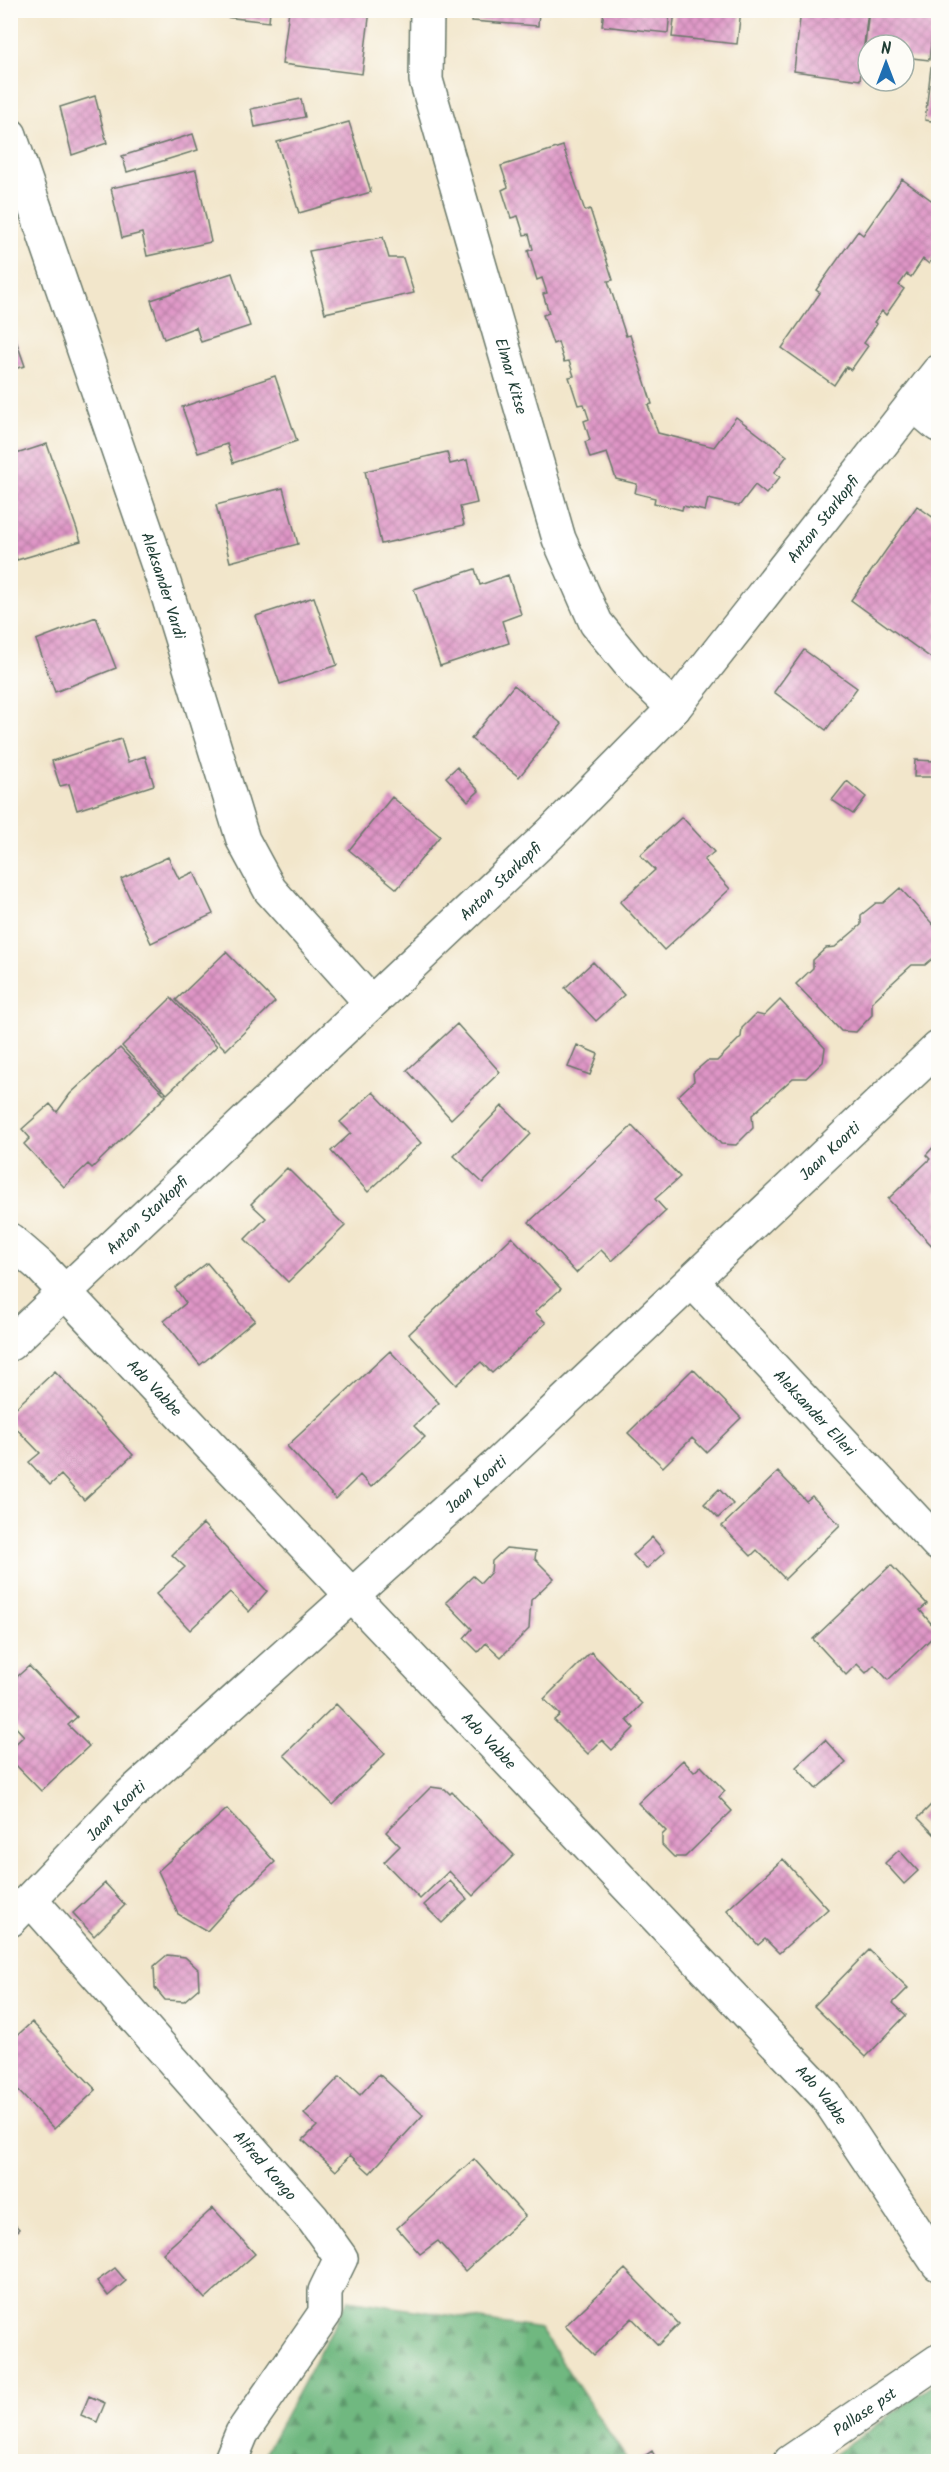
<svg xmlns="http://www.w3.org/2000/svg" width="949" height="2472" font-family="Kalam,sans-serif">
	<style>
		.forest { fill: url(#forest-firs); stroke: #487a5a; stroke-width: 1.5 }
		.building { fill: url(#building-cross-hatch) }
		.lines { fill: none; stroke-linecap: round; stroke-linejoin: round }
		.minor-casing { stroke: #697869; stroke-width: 36 }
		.minor { stroke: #fff; stroke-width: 33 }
		.labels { text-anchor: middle; stroke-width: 4.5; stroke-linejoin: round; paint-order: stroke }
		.street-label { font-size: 16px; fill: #1f3d34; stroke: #fdfcf7 }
	</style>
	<defs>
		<pattern id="forest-firs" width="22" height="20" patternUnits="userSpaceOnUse" patternTransform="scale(1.5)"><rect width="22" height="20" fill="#70b880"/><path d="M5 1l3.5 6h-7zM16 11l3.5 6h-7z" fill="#5b976a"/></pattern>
		<pattern id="building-cross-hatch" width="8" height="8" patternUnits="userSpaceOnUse" patternTransform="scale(1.5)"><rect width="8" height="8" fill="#df95c6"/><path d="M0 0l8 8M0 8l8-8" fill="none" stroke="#b47ba2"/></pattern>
	</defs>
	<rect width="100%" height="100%" fill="#fdfcf7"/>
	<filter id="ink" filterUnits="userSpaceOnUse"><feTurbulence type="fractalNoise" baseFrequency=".0167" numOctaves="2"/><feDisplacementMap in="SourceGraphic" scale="12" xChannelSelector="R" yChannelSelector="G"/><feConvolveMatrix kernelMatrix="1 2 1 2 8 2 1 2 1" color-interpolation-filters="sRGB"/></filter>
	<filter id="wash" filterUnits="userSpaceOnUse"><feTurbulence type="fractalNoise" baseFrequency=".008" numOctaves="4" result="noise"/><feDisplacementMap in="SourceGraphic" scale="24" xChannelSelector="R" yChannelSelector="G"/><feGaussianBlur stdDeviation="1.35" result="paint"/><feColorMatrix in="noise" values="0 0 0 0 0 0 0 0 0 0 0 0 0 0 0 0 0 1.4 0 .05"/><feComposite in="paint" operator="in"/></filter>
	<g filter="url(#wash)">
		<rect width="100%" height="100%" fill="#f2e6cb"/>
		<!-- forest -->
		<path class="forest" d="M348,2300L540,2329L628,2461L260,2462Z
			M938,2381V2461H825Z"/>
		<g id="blocks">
			<!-- building -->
			<path class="building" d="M225,10H270L269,22L225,17Z
				M289,10H370L362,74L282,64Z
				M473,10H539L538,26L472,21Z
				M604,10H670L668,33L602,26Z
				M675,10H741L737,44L672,37Z
				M801,10H868L860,80L794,71Z
				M869,10H935L929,60L904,57V45H868V53H864Z
				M931,67L938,68V122L925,120Z
				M95,96L107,143L72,155L60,107Z
				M301,99L305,117L255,127L251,109Z
				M349,122L371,192L299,213L277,142Z
				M193,134L198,150L127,172L122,156Z
				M563,146L585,211L590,209L613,280L608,281L626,336L630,335L652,404L648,405L658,433L714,447L736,417L787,456L774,473L780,477L766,494L755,485L739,506L708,499L705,511L683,506L682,510L654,503L655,498L635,493L637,484L616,479L607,453L590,458L585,442L590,440L584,421L589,419L584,404L578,405L569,377L574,376L569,361L564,362L558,342L553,344L543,315L549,313L543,294L547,293L542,278L537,280L528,251L533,249L529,234L524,235L518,216L511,218L502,190L508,187L501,166Z
				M196,170L211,242L147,256L142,233L122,238L111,188Z
				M902,179L938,205V250L929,264L923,259L911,277L907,274L899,285L904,289L886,315L882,311L874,322L877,324L864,343L868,346L851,370L846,367L834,385L782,348L820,293L816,290L858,231L863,235Z
				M383,237L389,258H403L414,293L325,313L309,251Z
				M232,273L250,326L201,342L196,327L164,339L151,300Z
				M13,332L25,366L10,370V333Z
				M275,376L297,441L233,463L227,444L198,453L182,407Z
				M47,444L81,541L17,560L10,540V456Z
				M447,452L450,464L467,460L477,503L460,507L464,525L381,544L365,471Z
				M283,488L298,544L230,562L216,505Z
				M917,506L938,521V663L851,600Z
				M475,569L480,585L508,575L521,614L502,621L509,643L440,666L414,589Z
				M314,597L337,665L280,684L256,616Z
				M96,617L116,668L55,692L36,640Z
				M804,650L857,688L826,730L774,692Z
				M514,685L562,724L519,777L471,739Z
				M121,739L128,762L145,756L154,785L77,810L69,784L60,786L52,761Z
				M915,760L935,761V777H914Z
				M457,767L479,791L468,801L446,777Z
				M847,781L866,797L853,814L832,800Z
				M392,797L440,836L397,889L349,850Z
				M682,817L714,852L704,860L730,889L664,950L620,902L655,870L640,855Z
				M168,857L179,879L194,872L213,914L151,943L121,879Z
				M900,888L938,930V954L925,965H912L891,984L872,1002V1015L856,1032L841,1031L796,984L813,968V960L826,948L835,947L861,925V915L876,903H883Z
				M226,952L275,1002L226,1050L176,1000Z
				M593,962L624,995L596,1021L565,988Z
				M171,998L217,1046L167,1094L122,1046Z
				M780,1000L825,1048L823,1062L806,1078H793L772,1097L752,1115L753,1128L736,1145L721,1144L678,1096L694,1081L693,1073L707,1061H717L741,1037L742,1028L756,1014L764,1016Z
				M457,1024L500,1072L451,1119L407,1070Z
				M577,1045L598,1054L590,1075L568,1067Z
				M120,1048L166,1096L92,1168L88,1164L64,1187L24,1144L30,1138L22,1129L50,1104L57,1112L70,1094Z
				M373,1092L421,1143L368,1192L331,1151L351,1133L340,1122Z
				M502,1106L531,1134L483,1183L454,1156Z
				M632,1126L680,1177L655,1199L666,1211L612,1261L601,1250L576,1273L529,1222Z
				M938,1142V1252L888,1199L930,1159L926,1155Z
				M287,1168L345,1226L288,1282L245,1239L266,1218L251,1204Z
				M512,1237L561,1289L535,1312L546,1323L492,1373L481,1362L456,1385L409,1334Z
				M207,1263L255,1320L200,1365L164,1321L186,1303L175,1288Z
				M390,1351L439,1403L414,1426L425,1437L371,1487L360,1475L336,1499L287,1446Z
				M693,1369L741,1418L706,1452L692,1438L663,1467L628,1433Z
				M55,1371L133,1455L84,1500L61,1475L50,1485L29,1462L40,1453L10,1422V1413Z
				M778,1472L806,1501L812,1496L840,1525L785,1579L757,1550L751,1556L722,1526Z
				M719,1489L733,1504L718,1518L704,1504Z
				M203,1524L267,1591L249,1612L230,1592L190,1630L156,1594L185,1567L172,1555Z
				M652,1537L665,1552L646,1569L633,1555Z
				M506,1548L536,1551L535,1559L554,1578L531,1600L529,1629L501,1657L486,1643L478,1652L464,1638L472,1629L446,1602L473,1576L481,1583L491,1572L492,1561Z
				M891,1565L927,1604L920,1610L938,1632L888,1680L874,1665L866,1673L857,1664L846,1675L813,1639Z
				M591,1652L642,1704L627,1720L634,1728L612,1750L602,1740L588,1754L554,1720L560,1715L544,1699Z
				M29,1666L77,1717L68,1725L89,1746L41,1791L10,1759V1749L24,1736L10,1721V1683Z
				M336,1704L385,1754L333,1805L284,1755Z
				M825,1740L846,1763L816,1789L796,1767Z
				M683,1760L694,1772L701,1766L725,1791L719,1797L732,1811L685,1857H674L662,1845V1835L666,1831L638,1803Z
				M431,1787L445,1789L450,1794L452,1792L514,1855L473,1896L449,1871L420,1899L384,1862L400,1846L386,1832Z
				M936,1800L938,1833L936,1836L918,1818Z
				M227,1809L275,1862L238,1897L207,1931L178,1914L158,1871Z
				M899,1850L918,1871L904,1884L885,1863Z
				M783,1859L828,1909L779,1953L765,1939L758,1945L727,1910Z
				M450,1881L467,1899L442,1923L424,1905Z
				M105,1883L125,1905L94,1936L73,1913Z
				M869,1950L908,1988L893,2003L906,2015L866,2057L814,2006Z
				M167,1955L185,1957L198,1969L199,1988L184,2001L165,2000L155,1988L154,1966Z
				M32,2022L96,2090L54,2129L10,2082V2042Z
				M379,2074L423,2115L370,2173L350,2155L336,2171L303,2140L317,2126L304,2114L340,2076L360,2095Z
				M474,2159L525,2216L465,2271L438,2241L420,2254L397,2228Z
				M213,2208L255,2254L205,2299L163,2253Z
				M10,2219L19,2229L10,2237Z
				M115,2268L126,2281L108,2296L97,2281Z
				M625,2269L679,2324L658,2345L632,2318L594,2355L565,2326Z
				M89,2396L105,2403L97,2422L81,2415Z
				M652,2451L658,2462H635Z"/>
		</g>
	</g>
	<g filter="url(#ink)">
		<use href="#blocks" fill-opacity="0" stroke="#697869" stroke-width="1.5"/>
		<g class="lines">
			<!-- minor casing -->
			<g class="minor-casing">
				<g id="minor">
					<path id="s1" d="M427,10L426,80L559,539L596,623L637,673L674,708"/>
					<path id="s2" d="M10,135L165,586L243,840L270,890L370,1002"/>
					<path d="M914,405L938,425"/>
					<path id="s3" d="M10,1240L40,1266L826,2096L938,2264"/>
					<path id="s4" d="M692,1281L938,1544"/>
					<path id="s5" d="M10,1344L551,833L674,708L938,372"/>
					<path id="s6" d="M31,1900L313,2219L341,2258L325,2291V2313L242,2433L230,2462"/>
					<path id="s7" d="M10,1920L130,1795L499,1463L938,1048"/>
					<path id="s8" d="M790,2462L938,2361"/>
				</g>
			</g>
			<!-- minor -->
			<use href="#minor" class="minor"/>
		</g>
	</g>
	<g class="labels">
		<!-- street labels -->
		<g class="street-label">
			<text dy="6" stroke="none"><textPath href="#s1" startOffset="378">Elmar Kitse</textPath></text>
			<text dy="6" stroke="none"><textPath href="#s5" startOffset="1160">Anton Starkopfi</textPath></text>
			<text dy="6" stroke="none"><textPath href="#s2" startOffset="476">Aleksander Vardi</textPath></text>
			<text dy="6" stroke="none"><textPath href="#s5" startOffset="674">Anton Starkopfi</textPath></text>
			<text dy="6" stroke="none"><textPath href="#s7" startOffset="1124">Jaan Koorti</textPath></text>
			<text dy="6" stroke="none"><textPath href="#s5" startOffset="188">Anton Starkopfi</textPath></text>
			<text dy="6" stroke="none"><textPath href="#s3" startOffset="207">Ado Vabbe</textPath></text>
			<text dy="6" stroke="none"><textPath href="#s4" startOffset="180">Aleksander Elleri</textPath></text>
			<text dy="6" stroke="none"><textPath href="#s7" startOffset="638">Jaan Koorti</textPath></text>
			<text dy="6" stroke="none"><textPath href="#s3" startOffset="693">Ado Vabbe</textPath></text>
			<text dy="6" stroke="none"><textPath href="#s7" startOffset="152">Jaan Koorti</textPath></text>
			<text dy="6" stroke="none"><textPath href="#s3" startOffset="1179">Ado Vabbe</textPath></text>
			<text dy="6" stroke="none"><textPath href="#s6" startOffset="354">Alfred Kongo</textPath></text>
			<text dy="6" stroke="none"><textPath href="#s8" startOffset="90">Pallase pst</textPath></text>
		</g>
	</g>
	<!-- margin -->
	<rect width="949" height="2472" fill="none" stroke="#fdfcf7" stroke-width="36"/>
	<!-- north arrow -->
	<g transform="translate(886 63)"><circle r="28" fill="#fdfcf7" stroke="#a4b0a9" stroke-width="1.5"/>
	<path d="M0-4.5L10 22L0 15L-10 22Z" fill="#1f6fb2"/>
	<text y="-9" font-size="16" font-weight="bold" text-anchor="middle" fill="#1f3d34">N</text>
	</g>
</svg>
